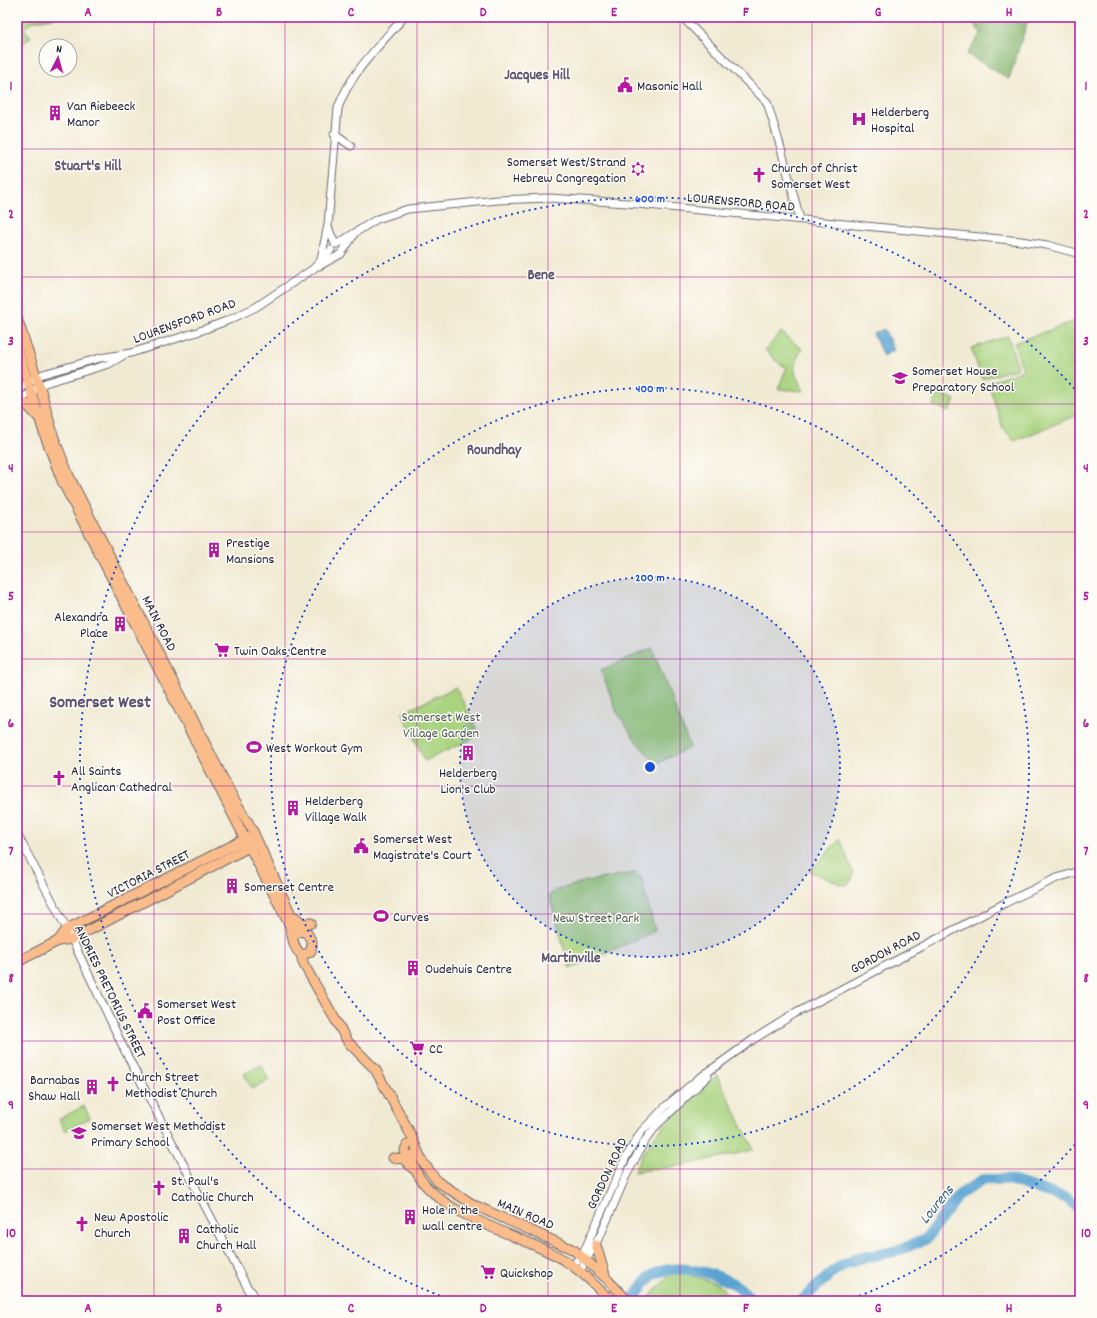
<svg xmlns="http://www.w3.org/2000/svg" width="1097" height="1318" font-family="Dekko,sans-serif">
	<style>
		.green { fill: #a9d37f; stroke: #667a5d }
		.forest { fill: #86b56e; stroke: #546c54 }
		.water { fill: #58a2d0; stroke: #3d6286 }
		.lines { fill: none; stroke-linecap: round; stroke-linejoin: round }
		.river { stroke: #58a2d0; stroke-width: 11 }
		.minor-casing { stroke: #6a6870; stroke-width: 9 }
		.major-casing { stroke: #6a6870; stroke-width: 11 }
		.minor { stroke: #fff; stroke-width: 7 }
		.major { stroke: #fabc8b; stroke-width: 9 }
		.grid { fill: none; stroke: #b5179e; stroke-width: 1; stroke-opacity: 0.55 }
		.ring { fill: none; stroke: #1d4ed8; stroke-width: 2; stroke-dasharray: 2 4 }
		.labels { text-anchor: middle; stroke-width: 3; stroke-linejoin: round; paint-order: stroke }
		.poi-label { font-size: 14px; fill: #22223b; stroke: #fdfcf7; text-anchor: start }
		.street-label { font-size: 14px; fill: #22223b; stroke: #fdfcf7 }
		.park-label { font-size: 14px; fill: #4a574f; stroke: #fdfcf7 }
		.neighbourhood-label { font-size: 15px; font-weight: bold; fill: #5e5573; stroke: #fdfcf7 }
		.water-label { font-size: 15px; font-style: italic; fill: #3a5c7e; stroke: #fdfcf7 }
		.district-label { font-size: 18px; font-weight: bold; fill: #5e5573; stroke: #fdfcf7 }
		.centre { fill: #1d4ed8; stroke: #fdfcf7; stroke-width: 2 }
		.ring-label { font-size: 12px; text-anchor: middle; font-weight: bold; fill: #1d4ed8; stroke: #fdfcf7; stroke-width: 3; stroke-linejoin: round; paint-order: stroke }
		.neatline { fill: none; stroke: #b5179e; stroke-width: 1.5 }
		.grid-label { font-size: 13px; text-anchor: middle; font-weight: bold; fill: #b5179e }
	</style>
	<rect width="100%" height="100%" fill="#fdfcf7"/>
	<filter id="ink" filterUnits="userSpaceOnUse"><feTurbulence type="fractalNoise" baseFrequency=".025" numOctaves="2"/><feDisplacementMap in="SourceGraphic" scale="8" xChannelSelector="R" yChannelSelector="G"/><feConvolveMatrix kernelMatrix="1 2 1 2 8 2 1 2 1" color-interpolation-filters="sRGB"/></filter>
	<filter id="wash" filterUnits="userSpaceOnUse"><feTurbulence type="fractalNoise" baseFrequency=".012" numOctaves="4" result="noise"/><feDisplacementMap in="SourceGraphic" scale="16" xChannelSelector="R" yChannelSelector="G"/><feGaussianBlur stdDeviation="0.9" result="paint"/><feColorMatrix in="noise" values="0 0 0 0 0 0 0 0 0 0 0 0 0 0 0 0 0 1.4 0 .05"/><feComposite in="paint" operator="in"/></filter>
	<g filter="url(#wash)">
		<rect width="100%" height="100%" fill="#f1ead3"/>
		<!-- green -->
		<path class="green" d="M17,17H61L34,21L25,27Z
			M17,20L31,37L17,48Z
			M1080,319V414L1014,441L1003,428L988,383L1023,370L1014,343Z
			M781,332L802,349C791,368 793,372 804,390L803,391L778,389L787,367L781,365L765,350Z
			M1008,336L1018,368L982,379L971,348Z
			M939,392L955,400L949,412L933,405Z
			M652,648L690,747L656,764L637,742L617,712L601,670Z
			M456,687L480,735L425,761L402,713Z
			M840,839L853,872L852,880L846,885L840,884L809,871Z
			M634,873L641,877L655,931L570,969L549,895L554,891L587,881Z
			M261,1065L269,1080L252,1089L244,1074Z
			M717,1075L754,1150L684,1165L634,1172C649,1132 687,1104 717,1075Z
			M84,1106L90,1118L65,1131L59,1119Z
			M680,1272L719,1284L727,1294L747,1301H646L671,1273Z"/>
		<!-- forest -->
		<path class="forest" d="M968,17H1029L1009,79L967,54L981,33Z"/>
		<!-- water -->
		<path class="water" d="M884,329L894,350L883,356L873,334Z"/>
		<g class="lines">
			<!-- river -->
			<path class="river" d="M631,1301C638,1294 643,1284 650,1277C670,1261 712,1272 732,1283C740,1287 747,1295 753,1301
				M801,1301L836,1269L856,1259L897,1251L926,1239L959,1195L982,1180L1007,1179L1066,1198L1080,1209"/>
		</g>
	</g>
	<g filter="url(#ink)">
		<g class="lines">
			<!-- minor casing -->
			<g class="minor-casing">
				<path id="minor" d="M682,17L767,102L780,145L800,219
					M334,134L351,146
					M328,227L335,244
					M337,244L377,219L408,209L498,200L549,198L627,203L1021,241L1047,245L1080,254
					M321,259L328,225L338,108C350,73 380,45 404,17
					M319,266L341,254L353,236
					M17,391L28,382L43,374L100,358L131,353L197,332L229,320L256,307L313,269L331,250
					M17,402L45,383L109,364L124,355
					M17,834L67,929L126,1053L247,1287L252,1301
					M573,1266L585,1249L626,1157L641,1132L666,1106L698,1079L754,1039L794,1014L1005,903L1057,878L1080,871
					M580,1271L601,1234L626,1176L644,1142L657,1125L708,1076
					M247,1287L252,1292L257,1301"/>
			</g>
			<!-- major casing -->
			<g class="major-casing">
				<path id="major" d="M17,318L42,394L54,438L69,476L230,792L252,829L293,919L301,931
					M17,347L45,436L62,481L289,924C293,934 292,948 301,954H306L311,951L312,942L307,933L300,931L294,935
					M17,402L26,404L38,417
					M295,917L304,924L311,923
					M58,941L67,929L249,837
					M301,954L303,963L348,1042L375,1069L410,1133L422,1161L438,1182L474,1205L574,1250L606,1278L628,1301
					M17,962L58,941L72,939L82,934L253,845
					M407,1145L405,1150V1153L410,1156L415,1154
					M410,1156C412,1161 414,1168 417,1173C439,1215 517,1234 557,1256C578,1267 594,1284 611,1301
					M393,1158L404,1159L412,1168
					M596,1245L605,1275"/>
			</g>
			<!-- minor -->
			<use href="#minor" class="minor"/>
			<!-- major -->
			<use href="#major" class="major"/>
		</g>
	</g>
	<!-- grid -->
	<path class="grid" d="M154,17V1301M285,17V1301M417,17V1301M548,17V1301M680,17V1301M812,17V1301M943,17V1301M17,149H1080M17,277H1080M17,404H1080M17,532H1080M17,659H1080M17,786H1080M17,914H1080M17,1041H1080M17,1169H1080"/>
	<!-- distance rings -->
	<circle cx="650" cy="767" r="190" fill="#1d4ed8" fill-opacity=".12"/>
	<g class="ring">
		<circle cx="650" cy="767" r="190"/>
		<circle cx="650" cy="767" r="379"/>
		<path d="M1079 1140A569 569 0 0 1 849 1300M451 1300A569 569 0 1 1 1079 394"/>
	</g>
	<!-- icons -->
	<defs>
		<g id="civic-bare" transform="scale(1.2)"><path d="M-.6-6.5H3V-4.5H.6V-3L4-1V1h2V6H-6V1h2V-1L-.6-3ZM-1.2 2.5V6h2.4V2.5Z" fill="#b5179e" stroke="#fdfcf7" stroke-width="2.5" paint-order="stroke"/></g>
		<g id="building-bare" transform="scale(1.2)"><path d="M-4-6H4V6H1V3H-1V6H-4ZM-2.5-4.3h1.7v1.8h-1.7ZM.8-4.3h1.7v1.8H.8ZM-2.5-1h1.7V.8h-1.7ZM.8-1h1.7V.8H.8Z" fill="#b5179e" stroke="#fdfcf7" stroke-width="2.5" paint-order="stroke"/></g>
		<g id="hospital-bare" transform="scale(1.2)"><path d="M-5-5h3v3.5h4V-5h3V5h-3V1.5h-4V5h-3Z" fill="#b5179e" stroke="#fdfcf7" stroke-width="2.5" paint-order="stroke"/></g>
		<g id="synagogue-bare" transform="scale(1.2)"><path d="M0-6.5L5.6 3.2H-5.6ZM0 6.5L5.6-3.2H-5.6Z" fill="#b5179e" stroke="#fdfcf7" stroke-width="2.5" paint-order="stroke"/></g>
		<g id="church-bare" transform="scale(1.2)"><path d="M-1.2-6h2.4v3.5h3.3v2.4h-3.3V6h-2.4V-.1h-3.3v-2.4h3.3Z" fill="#b5179e" stroke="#fdfcf7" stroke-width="2.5" paint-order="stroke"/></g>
		<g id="school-bare" transform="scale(1.2)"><path d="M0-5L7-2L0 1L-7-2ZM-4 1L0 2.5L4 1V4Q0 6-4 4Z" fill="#b5179e" stroke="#fdfcf7" stroke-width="2.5" paint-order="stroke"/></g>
		<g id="supermarket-bare" transform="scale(1.2)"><path d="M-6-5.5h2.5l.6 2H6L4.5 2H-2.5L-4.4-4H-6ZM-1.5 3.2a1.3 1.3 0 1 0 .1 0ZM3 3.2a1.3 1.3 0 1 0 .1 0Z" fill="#b5179e" stroke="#fdfcf7" stroke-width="2.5" paint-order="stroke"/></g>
		<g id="stadium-bare" transform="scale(1.2)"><path d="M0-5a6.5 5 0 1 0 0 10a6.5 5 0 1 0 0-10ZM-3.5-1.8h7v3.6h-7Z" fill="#b5179e" stroke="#fdfcf7" stroke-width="2.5" paint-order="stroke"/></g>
	</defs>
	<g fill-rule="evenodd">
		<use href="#civic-bare" x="625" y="85"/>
		<use href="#building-bare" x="55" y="113"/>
		<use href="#hospital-bare" x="859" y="119"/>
		<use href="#synagogue-bare" x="638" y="169"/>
		<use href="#church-bare" x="759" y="175"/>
		<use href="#school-bare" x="900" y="378"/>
		<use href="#building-bare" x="214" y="550"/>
		<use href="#building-bare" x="120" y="624"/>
		<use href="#supermarket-bare" x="222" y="650"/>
		<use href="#stadium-bare" x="254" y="747"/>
		<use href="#building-bare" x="468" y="753"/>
		<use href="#church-bare" x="59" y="778"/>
		<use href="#building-bare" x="293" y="808"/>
		<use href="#civic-bare" x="361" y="846"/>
		<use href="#building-bare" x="232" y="886"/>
		<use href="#stadium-bare" x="381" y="916"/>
		<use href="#building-bare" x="413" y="968"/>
		<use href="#civic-bare" x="145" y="1011"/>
		<use href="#supermarket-bare" x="417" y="1048"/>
		<use href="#church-bare" x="113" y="1084"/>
		<use href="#building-bare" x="92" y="1087"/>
		<use href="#school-bare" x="79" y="1133"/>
		<use href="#church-bare" x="159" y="1188"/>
		<use href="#building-bare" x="410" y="1217"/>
		<use href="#church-bare" x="82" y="1224"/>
		<use href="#building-bare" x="184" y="1236"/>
		<use href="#supermarket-bare" x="488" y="1272"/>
	</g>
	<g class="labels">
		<!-- poi labels -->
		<g class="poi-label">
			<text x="637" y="90">Masonic Hall</text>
			<text x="67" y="110">Van Riebeeck<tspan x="67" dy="16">Manor</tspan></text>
			<text x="871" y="116">Helderberg<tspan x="871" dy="16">Hospital</tspan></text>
			<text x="626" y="166" text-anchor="end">Somerset West/Strand<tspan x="626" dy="16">Hebrew Congregation</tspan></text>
			<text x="771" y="172">Church of Christ<tspan x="771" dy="16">Somerset West</tspan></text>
			<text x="912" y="375">Somerset House<tspan x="912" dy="16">Preparatory School</tspan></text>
			<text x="226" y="547">Prestige<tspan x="226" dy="16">Mansions</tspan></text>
			<text x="108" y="621" text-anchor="end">Alexandra<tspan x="108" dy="16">Place</tspan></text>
			<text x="234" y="655">Twin Oaks Centre</text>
			<text x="266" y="752">West Workout Gym</text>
			<text x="71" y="775">All Saints<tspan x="71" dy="16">Anglican Cathedral</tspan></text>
			<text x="468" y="777" text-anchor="middle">Helderberg<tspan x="468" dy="16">Lion's Club</tspan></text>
			<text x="305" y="805">Helderberg<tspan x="305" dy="16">Village Walk</tspan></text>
			<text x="373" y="843">Somerset West<tspan x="373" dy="16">Magistrate's Court</tspan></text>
			<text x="244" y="891">Somerset Centre</text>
			<text x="393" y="921">Curves</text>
			<text x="425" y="973">Oudehuis Centre</text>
			<text x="157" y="1008">Somerset West<tspan x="157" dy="16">Post Office</tspan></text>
			<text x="429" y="1053">CC</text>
			<text x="125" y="1081">Church Street<tspan x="125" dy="16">Methodist Church</tspan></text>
			<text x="80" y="1084" text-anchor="end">Barnabas<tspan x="80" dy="16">Shaw Hall</tspan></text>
			<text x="91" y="1130">Somerset West Methodist<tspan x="91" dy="16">Primary School</tspan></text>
			<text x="171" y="1185">St. Paul's<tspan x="171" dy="16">Catholic Church</tspan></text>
			<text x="422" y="1214">Hole in the<tspan x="422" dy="16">wall centre</tspan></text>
			<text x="94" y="1221">New Apostolic<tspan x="94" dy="16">Church</tspan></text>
			<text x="196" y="1233">Catholic<tspan x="196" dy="16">Church Hall</tspan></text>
			<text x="500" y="1277">Quickshop</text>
		</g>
		<!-- street labels -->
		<g class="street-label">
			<text transform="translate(741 201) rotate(5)" y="5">LOURENSFORD ROAD</text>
			<text transform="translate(184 320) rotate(-20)" y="5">LOURENSFORD ROAD</text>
			<text transform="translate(160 623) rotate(63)" y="5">MAIN ROAD</text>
			<text transform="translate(148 873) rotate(-27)" y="5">VICTORIA STREET</text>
			<text transform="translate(885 951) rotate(-28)" y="5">GORDON ROAD</text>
			<text transform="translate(111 991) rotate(64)" y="5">ANDRIES PRETORIUS STREET</text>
			<text transform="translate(606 1173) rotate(-65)" y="5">GORDON ROAD</text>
			<text transform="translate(526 1213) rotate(23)" y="5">MAIN ROAD</text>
		</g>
		<!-- park labels -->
		<g class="park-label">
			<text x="441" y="721">Somerset West<tspan x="441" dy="16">Village Garden</tspan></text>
			<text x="596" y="922">New Street Park</text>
		</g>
		<!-- neighbourhood labels -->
		<g class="neighbourhood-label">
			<text x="537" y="79">Jacques Hill</text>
			<text x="88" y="170">Stuart's Hill</text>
			<text x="541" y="279">Bene</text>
			<text x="494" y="454">Roundhay</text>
			<text x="571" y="962">Martinville</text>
		</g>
		<!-- water labels -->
		<g class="water-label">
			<text transform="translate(936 1204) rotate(-51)" y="5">Lourens</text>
		</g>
		<!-- district labels -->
		<g class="district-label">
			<text x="100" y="707">Somerset West</text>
		</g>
	</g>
	<circle cx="650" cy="767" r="6" class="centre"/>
	<g class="ring-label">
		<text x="650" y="202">600 m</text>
		<text x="650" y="392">400 m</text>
		<text x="650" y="581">200 m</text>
	</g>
	<!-- margin -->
	<rect width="1097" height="1318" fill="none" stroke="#fdfcf7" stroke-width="44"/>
	<!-- north arrow -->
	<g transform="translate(58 58) rotate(6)"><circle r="19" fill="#fdfcf7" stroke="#a5a5ac"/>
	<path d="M0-3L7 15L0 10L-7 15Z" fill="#b5179e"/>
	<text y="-6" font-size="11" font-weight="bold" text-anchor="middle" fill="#22223b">N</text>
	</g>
	<rect x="22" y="22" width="1053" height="1274" class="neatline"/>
	<g class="grid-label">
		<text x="88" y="16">A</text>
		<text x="219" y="16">B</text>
		<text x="351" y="16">C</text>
		<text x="483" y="16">D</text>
		<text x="614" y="16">E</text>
		<text x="746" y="16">F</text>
		<text x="878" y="16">G</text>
		<text x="1009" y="16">H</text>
		<text x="11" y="90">1</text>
		<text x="1086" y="90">1</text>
		<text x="11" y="218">2</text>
		<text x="1086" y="218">2</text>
		<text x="11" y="345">3</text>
		<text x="1086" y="345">3</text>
		<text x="11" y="472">4</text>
		<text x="1086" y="472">4</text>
		<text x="11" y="600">5</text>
		<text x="1086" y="600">5</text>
		<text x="11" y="727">6</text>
		<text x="1086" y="727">6</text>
		<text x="11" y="855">7</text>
		<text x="1086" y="855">7</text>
		<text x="11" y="982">8</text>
		<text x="1086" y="982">8</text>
		<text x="11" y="1109">9</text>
		<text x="1086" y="1109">9</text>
		<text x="11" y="1237">10</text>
		<text x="1086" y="1237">10</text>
		<text x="88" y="1312">A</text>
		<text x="219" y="1312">B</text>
		<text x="351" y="1312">C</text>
		<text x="483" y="1312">D</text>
		<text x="614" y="1312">E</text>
		<text x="746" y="1312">F</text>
		<text x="878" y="1312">G</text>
		<text x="1009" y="1312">H</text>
	</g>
</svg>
